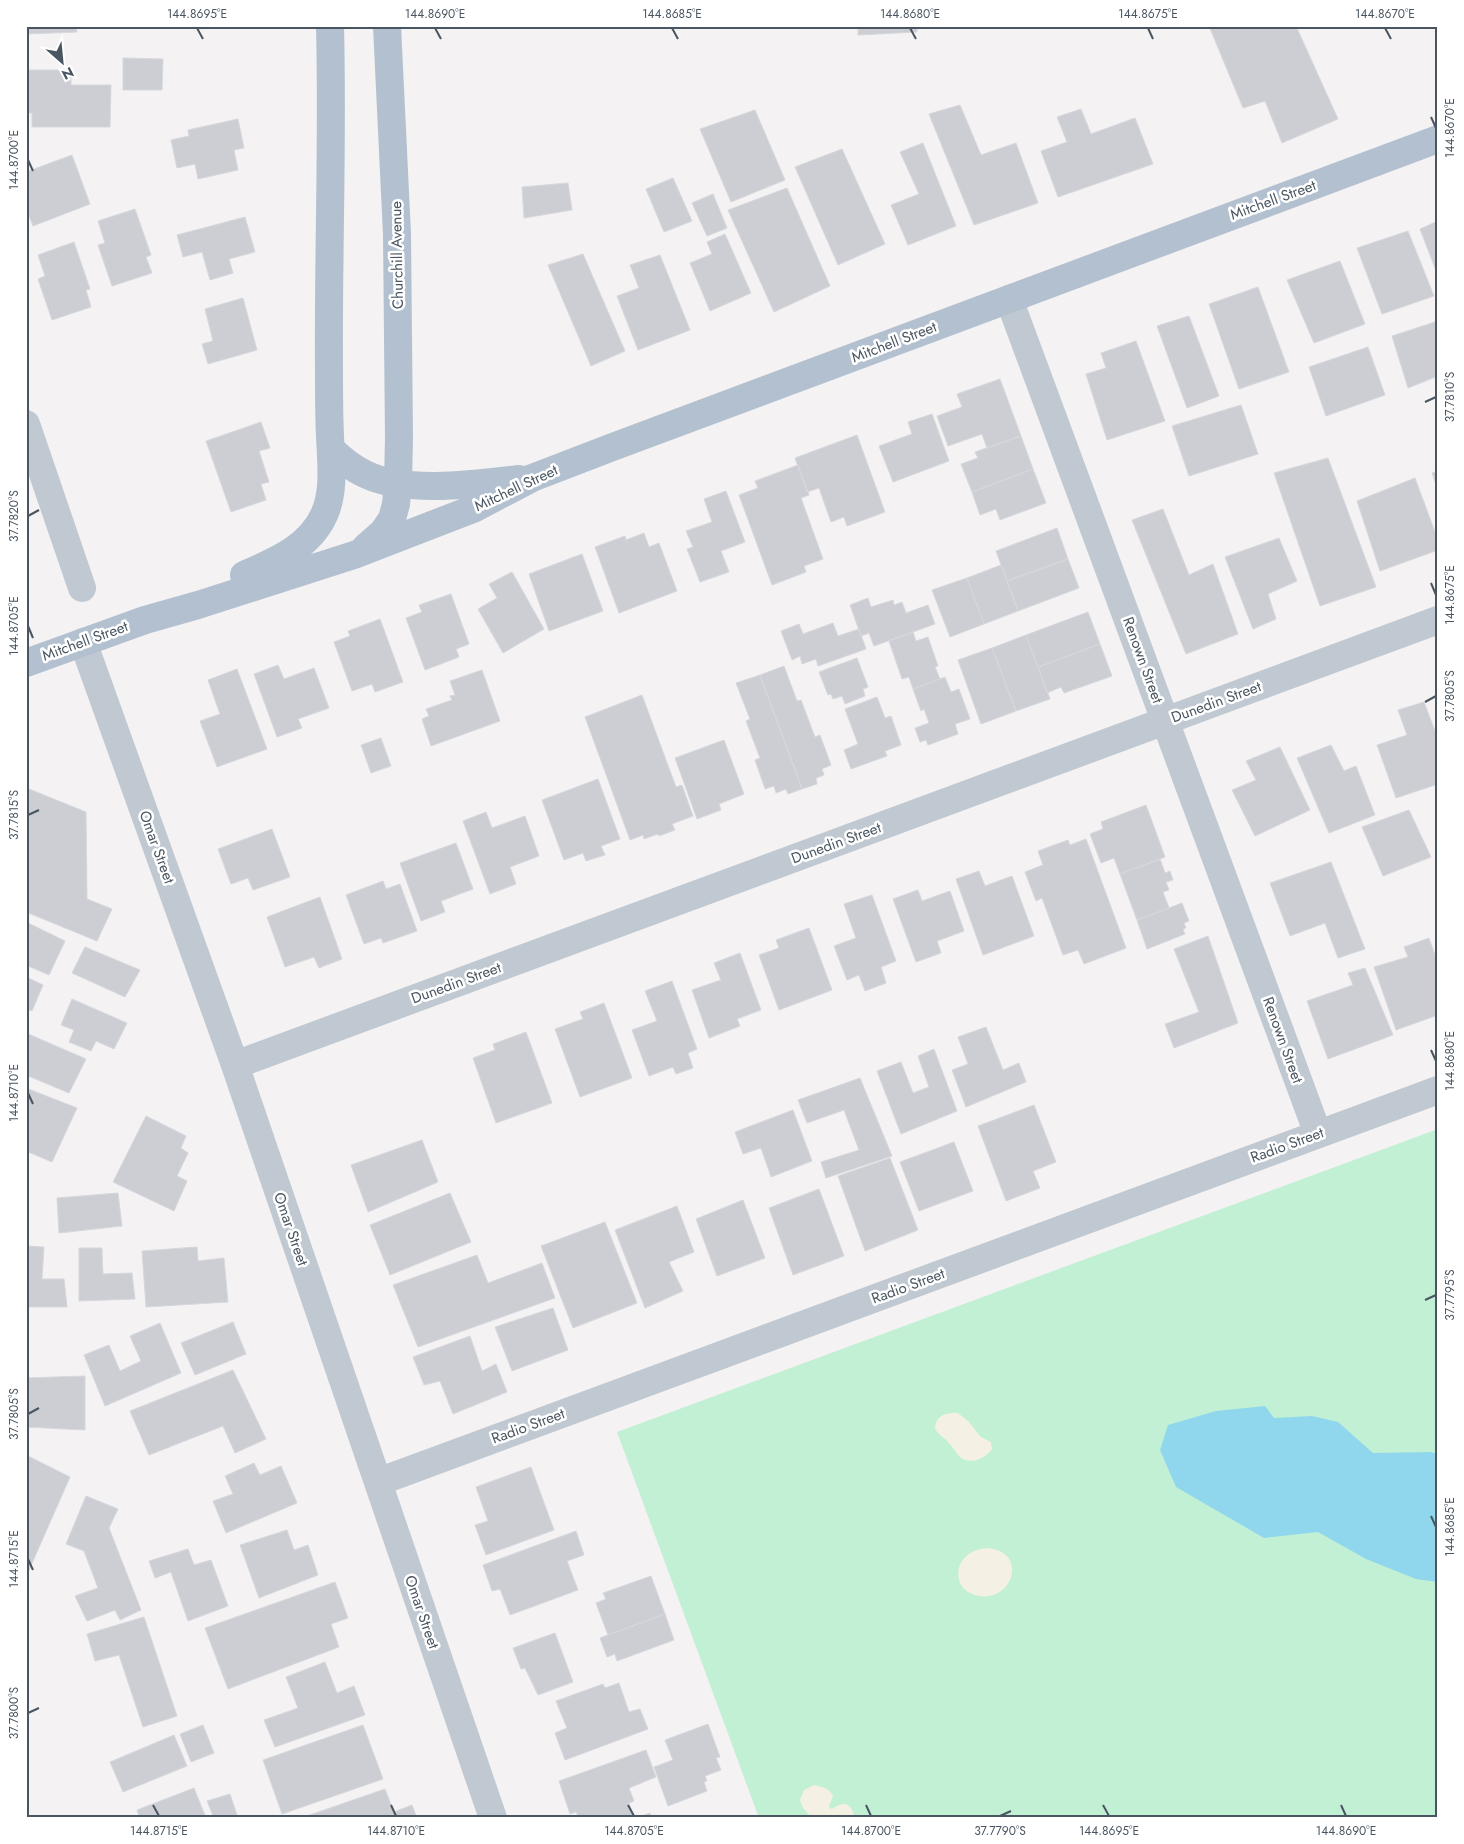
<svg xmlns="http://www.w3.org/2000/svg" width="1464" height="1844" font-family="Jost,sans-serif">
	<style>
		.green { fill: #c2f0d5 }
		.sand { fill: #f4f0e4 }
		.water { fill: #90d7ed }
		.building { fill: #ccced4; stroke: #d6d8dd }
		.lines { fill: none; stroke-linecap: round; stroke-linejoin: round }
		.street { stroke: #c0c9d1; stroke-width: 28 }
		.primary { stroke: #b2c0d0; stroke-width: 28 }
		.ticks { fill: none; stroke: #495560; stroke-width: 2 }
		.labels { text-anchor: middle; stroke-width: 5; stroke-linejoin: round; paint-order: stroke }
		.street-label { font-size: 15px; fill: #495560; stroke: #fff }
		.neatline { fill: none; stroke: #495560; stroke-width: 2 }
		.ticks-label { font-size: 12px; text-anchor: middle; fill: #495560 }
	</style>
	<rect width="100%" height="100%" fill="#f4f2f2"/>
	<!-- green -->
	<path class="green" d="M1438,1129V1818H759L617,1432Z"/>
	<!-- sand -->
	<path class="sand" d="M958,1413L968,1421L981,1437L991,1442L992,1449C985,1459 969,1466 959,1456C955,1452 953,1447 949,1443C945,1438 939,1435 935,1429C936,1415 945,1413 958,1413Z
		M987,1548C1033,1552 1009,1611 970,1593C954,1585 955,1563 969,1554C974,1550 981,1549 987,1548Z
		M814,1785C822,1787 829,1788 833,1796L829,1806L830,1808L832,1809C845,1800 851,1803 855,1818H812L803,1808L800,1800L804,1790Z"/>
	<!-- water -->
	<path class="water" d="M1265,1406L1274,1418L1312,1416L1338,1422L1373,1453L1430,1452L1438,1454V1582L1416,1579L1366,1559L1318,1532L1264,1538L1176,1487L1160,1450L1168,1425L1216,1411Z"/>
	<!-- building -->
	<path class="building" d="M26,26H76L77,32L26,34Z
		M858,26H917V32L858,35Z
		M1209,26H1296L1338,119L1282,143L1265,101L1243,108Z
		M123,58L163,59L162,90H123Z
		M26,70H71V85H111L110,127H32V113H26Z
		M960,105L981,155L1016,143L1038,203L974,225L929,114Z
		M1081,109L1091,134L1135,118L1153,164L1058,197L1041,151L1067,142L1057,117Z
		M755,110L785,180L731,202L700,129Z
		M238,119L244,148L234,150L238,170L198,179L195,164L177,168L171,140L189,136L188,130Z
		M923,143L956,226L908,245L891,205L919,194L900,152Z
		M842,149L885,244L838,265L795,167Z
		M72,155L90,204L33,226L26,208V172Z
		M673,178L692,221L664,232L646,189Z
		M568,183L572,210L524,218L522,187Z
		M787,188L830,286L774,312L728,210Z
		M713,194L727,228L707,236L692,203Z
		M135,209L151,255L146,257L152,273L112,286L98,245L105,243L98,221Z
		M245,217L255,252L229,259L233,273L210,280L202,252L183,257L177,235Z
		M1438,221V276L1420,229Z
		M1408,231L1434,296L1382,314L1357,248Z
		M725,234L751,293L710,311L690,263L712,254L707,242Z
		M74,242L90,289L86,290L91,307L52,320L38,279L45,276L38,255Z
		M583,254L625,351L591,366L548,265Z
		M660,255L690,330L638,350L617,296L639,288L630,265Z
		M1340,261L1365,324L1314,343L1287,280Z
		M1258,287L1289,372L1239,389L1209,304Z
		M243,298L257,350L208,364L202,344L213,341L205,309Z
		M1189,316L1219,396L1187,408L1157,326Z
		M1438,321V376L1408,388L1392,336Z
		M1136,341L1165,421L1107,440L1086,374L1106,368L1101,353Z
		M1368,347L1385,395L1326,416L1309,367Z
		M1000,379L1021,436L987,448L982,434L948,446L937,416L962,407L957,394Z
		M1241,405L1258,454L1189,476L1172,426Z
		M932,414L949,461L893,482L879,446L912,434L908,422Z
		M261,422L270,448L259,451L269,482L261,484L266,500L231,512L206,441Z
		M857,435L885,512L847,526L844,517L831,522L819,488L807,492L795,458Z
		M1021,436L1033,469L972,492L961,464L978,458L975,452Z
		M1328,458L1376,587L1320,606L1274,473Z
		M798,465L809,495L801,498L823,559L804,566L806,572L772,585L739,495L758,488L755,481Z
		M1033,469L1046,503L1000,520L996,509L980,515L972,492Z
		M1438,471V490L1432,473Z
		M1415,478L1438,540V550L1380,571L1357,501Z
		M726,491L745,542L721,551L729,572L700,582L687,549L693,547L686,531L712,522L704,499Z
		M1163,509L1189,575L1213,564L1238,634L1186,654L1132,520Z
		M1057,528L1068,559L1007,581L996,551Z
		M644,533L649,547L659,543L677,591L619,613L595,547L625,536L626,540Z
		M1279,538L1297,581L1268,594L1276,619L1253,629L1225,557Z
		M582,554L603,611L549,631L529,574Z
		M1068,559L1079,588L1018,611L1007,581Z
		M1001,565L1018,611L984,624L967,578Z
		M512,572L544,629L503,653L478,609L497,598L489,584Z
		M967,578L984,624L950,637L932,590Z
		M451,594L469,644L456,649L459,657L425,670L406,618L422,612L419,605Z
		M868,598L871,607L893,600L894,605L902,602L906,613L928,605L935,624L874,646L869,633L861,636L850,605Z
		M1088,612L1100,644L1038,667L1026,635Z
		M380,619L403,682L375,692L372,684L352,691L334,642L350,636L348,631Z
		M833,623L838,636L859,629L866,649L818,666L816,659L802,664L800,656L792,660L781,631L799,624L803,634Z
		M913,632L916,641L928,637L938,666L935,667L940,679L913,689L909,677L902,679L889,641Z
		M1026,635L1050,699L1016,711L992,648Z
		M1100,644L1112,676L1064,693L1061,687L1047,693L1038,667Z
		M992,648L1016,711L981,724L958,660Z
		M857,658L868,687L863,689L865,696L845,704L842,696L833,699L831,694L828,695L819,672Z
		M278,665L284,679L314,668L329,708L298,719L302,728L277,737L254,674Z
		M784,666L797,701L801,700L815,737L820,735L831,765L822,769L824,775L816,778L817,784L802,789L760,675Z
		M237,669L267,749L217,767L200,721L220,714L208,680Z
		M482,670L500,721L431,746L422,719L429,716L426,709L452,700L450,696L455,695L450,681Z
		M760,675L802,789L788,794L786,789L776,793L774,786L765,789L755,760L760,758L746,721L750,719L736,683Z
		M945,677L951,692L959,689L970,719L955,724L958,734L928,745L926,740L920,742L915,728L929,723L924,709L921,711L913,689Z
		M642,695L676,787L682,785L693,816L672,824L675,830L659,836L658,834L644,839L643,835L630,840L585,717Z
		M877,697L885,718L891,716L901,745L885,751L887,756L851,769L844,750L858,744L845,709Z
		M1424,702L1438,739V784L1396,798L1377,745L1407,735L1398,710Z
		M381,738L391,766L371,773L361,745Z
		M724,740L744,794L719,804L721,810L697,819L675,758Z
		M1331,745L1344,771L1356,766L1375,815L1329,833L1297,758Z
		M1280,747L1310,810L1255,836L1232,790L1256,780L1246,761Z
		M598,779L620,839L601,846L605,855L586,861L583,853L564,860L542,800Z
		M29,789L86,812L87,899L112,909L97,941L26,912V795Z
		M1146,805L1165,857L1120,874L1114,858L1101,863L1090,834L1103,829L1101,822Z
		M1409,810L1431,857L1383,876L1362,827Z
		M486,812L492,828L525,816L539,856L510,867L516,884L490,894L463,821Z
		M272,829L290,877L253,890L248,878L231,884L218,849Z
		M1086,839L1126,948L1084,964L1078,950L1063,955L1042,898L1036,901L1025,872L1043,865L1038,851L1068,840L1070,845Z
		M456,843L473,889L441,901L445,912L421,921L400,863Z
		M1160,859L1165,873L1170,871L1173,880L1166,882L1169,890L1163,892L1169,908L1137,920L1120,874Z
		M1331,862L1365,949L1338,958L1325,923L1290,936L1270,883Z
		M979,871L985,886L1012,876L1034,936L983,955L956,879Z
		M383,881L386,889L400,884L417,931L383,943L381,938L364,944L346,895Z
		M918,890L922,901L950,891L964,931L937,941L941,953L916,962L893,899Z
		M872,895L896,961L881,967L886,983L865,991L859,975L847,980L834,946L856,938L844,904Z
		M320,897L342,959L319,968L314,957L285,967L267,917Z
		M1182,903L1189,921L1184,923L1186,928L1183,929L1185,934L1147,949L1137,920Z
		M26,922L65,941L49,975L26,965Z
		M809,928L832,990L779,1010L759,955L779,948L776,940Z
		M1208,936L1238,1023L1174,1048L1165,1024L1199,1012L1174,949Z
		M1429,938L1438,963V1015L1396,1030L1374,967L1408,957L1404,947Z
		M85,947L140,970L125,997L72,973Z
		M740,953L761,1010L737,1019L740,1026L709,1038L692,990L721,980L714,963Z
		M1365,968L1393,1035L1328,1059L1307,1001L1353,985L1348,973Z
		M26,977L43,985L32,1011L26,1009Z
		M672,981L697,1049L688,1053L693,1068L676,1074L673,1067L649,1076L632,1030L657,1021L645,991Z
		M72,999L127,1023L114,1049L96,1041L91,1051L69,1042L74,1030L61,1025Z
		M604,1003L632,1078L580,1097L555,1029L583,1019L580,1012Z
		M986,1027L1003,1070L1019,1063L1026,1082L966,1107L952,1070L968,1064L958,1037Z
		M526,1032L552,1103L496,1123L473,1058L495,1050L493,1044Z
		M26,1033L86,1059L69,1093L26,1075Z
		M934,1049L957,1111L901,1134L877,1071L901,1062L913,1093L929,1087L918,1056Z
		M860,1078L892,1156L826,1178L821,1162L859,1150L844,1110L807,1123L798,1100Z
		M26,1088L77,1108L52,1162L26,1151Z
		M1034,1105L1056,1162L1033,1171L1040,1188L1006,1201L978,1126Z
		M793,1110L812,1161L771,1177L761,1148L743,1154L735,1132Z
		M146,1116L186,1136L181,1148L188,1153L177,1176L187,1181L174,1211L113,1182Z
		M422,1140L438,1182L368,1212L351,1165Z
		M954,1142L973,1191L919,1211L900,1162Z
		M890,1158L918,1230L865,1251L838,1176Z
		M819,1189L844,1256L793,1275L769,1208Z
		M118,1193L122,1226L59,1233L57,1198Z
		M450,1193L471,1242L390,1275L370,1225Z
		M743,1200L765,1258L717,1276L696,1219Z
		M677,1206L694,1252L669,1262L683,1291L645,1308L615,1230Z
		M605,1222L637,1303L573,1328L541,1246Z
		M26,1246L44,1247L42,1279H64L67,1307H26Z
		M197,1247L198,1261L224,1258L228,1302L146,1307L142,1251Z
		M79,1248H102L103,1274L132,1273L135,1299L79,1301Z
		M477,1255L488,1283L542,1263L555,1298L418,1347L393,1285Z
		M553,1308L568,1350L512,1371L495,1327Z
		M233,1322L246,1354L195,1375L181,1343Z
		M160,1323L181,1373L105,1406L84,1355L109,1345L120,1371L141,1361L130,1336Z
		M470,1336L482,1371L496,1364L507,1392L453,1414L440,1381L424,1385L413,1357Z
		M233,1370L266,1439L235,1453L223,1426L149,1455L130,1411Z
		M85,1376V1430L26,1427V1378Z
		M26,1455L70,1477L26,1577Z
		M254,1463L260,1475L281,1466L297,1503L226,1533L213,1501L233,1494L225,1476Z
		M531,1467L554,1530L486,1555L475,1525L488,1521L476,1487Z
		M86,1496L118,1509L109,1528L141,1610L120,1620L115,1610L87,1621L75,1596L98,1588L84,1551L66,1544Z
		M287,1530L294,1550L308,1545L318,1575L259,1598L240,1545Z
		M576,1531L584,1555L567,1561L578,1590L510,1615L500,1589L492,1591L483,1565Z
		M188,1549L194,1565L211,1560L228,1606L188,1621L171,1572L155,1578L149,1561Z
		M651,1576L665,1614L608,1635L596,1603L606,1599L603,1593Z
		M335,1582L348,1618L331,1624L339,1647L228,1689L205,1628Z
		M665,1614L674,1640L617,1661L615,1654L607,1657L600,1638Z
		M144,1617L177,1716L143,1727L119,1655L95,1661L87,1634Z
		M555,1633L573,1682L538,1695L525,1668L521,1669L513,1648Z
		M325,1662L337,1693L354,1686L365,1715L275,1747L264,1720L298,1708L286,1677Z
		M619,1683L629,1712L640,1709L648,1729L565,1760L555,1733L567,1728L556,1701L603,1684L605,1688Z
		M708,1724L720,1757L716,1758L721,1770L705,1776L707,1781L704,1782L707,1791L668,1806L654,1767L673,1760L665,1740Z
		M203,1725L214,1753L191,1762L180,1734Z
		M363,1725L383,1779L282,1814L263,1760Z
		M174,1735L187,1766L123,1792L110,1762Z
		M646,1750L656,1777L629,1788L634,1801L629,1803L634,1818H579L576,1812L570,1814L559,1781Z
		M194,1788L206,1818H140L137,1810Z
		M385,1789L394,1812L412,1805L417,1818H301Z
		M230,1794L238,1818H214L207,1801Z
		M650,1813L652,1818H636Z"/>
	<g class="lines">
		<!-- street -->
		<path class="street" d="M1009,299L1318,1134
			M26,424L82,588
			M83,642L235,1065L493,1818
			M235,1065L1438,620
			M378,1482L1438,1090"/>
		<!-- primary -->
		<path class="primary" d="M331,449C341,459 352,468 365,474C405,494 476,484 519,479
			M366,547L383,532L392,519L396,504L398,483L399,438L397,234L387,26
			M244,575C275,561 309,548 324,515C335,491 331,462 330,436C329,415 329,393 329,372C328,257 333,141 330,26
			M26,663L145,620L198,605L354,555L473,509L532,478L610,448L1438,139"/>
	</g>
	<!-- ticks -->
	<path class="ticks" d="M197,28L203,39M435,28L441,39M672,28L678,39M910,28L916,39M1148,28L1153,39M1385,28L1391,39M1431,117L1436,128M28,160L33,171M1425,402L1436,397M28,516L39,510M1431,583L1436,595M28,626L33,638M1425,702L1436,696M28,815L39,810M1431,1050L1436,1061M28,1093L33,1104M1425,1300L1436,1295M28,1414L39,1408M1431,1516L1436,1527M28,1559L33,1570M28,1713L39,1708M153,1805L159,1816M391,1805L396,1816M628,1805L634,1816M866,1805L871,1816M1103,1805L1109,1816M1341,1805L1346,1816M1000,1816L1011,1811"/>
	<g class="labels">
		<!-- street labels -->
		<g class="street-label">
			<text transform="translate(1273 200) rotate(-20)" y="5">Mitchell Street</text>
			<text transform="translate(397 255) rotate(-91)" y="5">Churchill Avenue</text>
			<text transform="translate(894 342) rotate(-21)" y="5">Mitchell Street</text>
			<text transform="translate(516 488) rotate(-25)" y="5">Mitchell Street</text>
			<text transform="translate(85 641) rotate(-20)" y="5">Mitchell Street</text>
			<text transform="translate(1143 660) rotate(70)" y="5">Renown Street</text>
			<text transform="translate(1216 702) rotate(-20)" y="5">Dunedin Street</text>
			<text transform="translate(836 843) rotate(-20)" y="5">Dunedin Street</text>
			<text transform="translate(157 847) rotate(70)" y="5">Omar Street</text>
			<text transform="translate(456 983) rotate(-20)" y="5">Dunedin Street</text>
			<text transform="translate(1283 1040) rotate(70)" y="5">Renown Street</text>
			<text transform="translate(1287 1145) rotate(-20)" y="5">Radio Street</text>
			<text transform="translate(291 1229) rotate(71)" y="5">Omar Street</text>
			<text transform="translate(908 1286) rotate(-20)" y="5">Radio Street</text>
			<text transform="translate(528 1426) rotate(-20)" y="5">Radio Street</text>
			<text transform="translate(422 1612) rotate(71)" y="5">Omar Street</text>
		</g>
	</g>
	<!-- border -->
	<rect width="1464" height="1844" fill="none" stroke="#ffffff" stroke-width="55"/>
	<!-- north arrow -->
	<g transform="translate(62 62) rotate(153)" stroke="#ffffff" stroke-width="4" paint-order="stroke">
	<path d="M0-4L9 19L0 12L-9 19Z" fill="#495560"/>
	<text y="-8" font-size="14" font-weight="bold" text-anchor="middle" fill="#495560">N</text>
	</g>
	<rect x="28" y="28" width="1408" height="1788" class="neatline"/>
	<g class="ticks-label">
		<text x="197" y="18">144.8695°E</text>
		<text x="435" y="18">144.8690°E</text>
		<text x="672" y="18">144.8685°E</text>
		<text x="910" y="18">144.8680°E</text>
		<text x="1148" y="18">144.8675°E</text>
		<text x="1385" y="18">144.8670°E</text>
		<text transform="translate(1450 128) rotate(-90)" y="4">144.8670°E</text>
		<text transform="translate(14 160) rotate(-90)" y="4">144.8700°E</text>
		<text transform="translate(1450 397) rotate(-90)" y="4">37.7810°S</text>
		<text transform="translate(14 516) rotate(-90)" y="4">37.7820°S</text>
		<text transform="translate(1450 595) rotate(-90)" y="4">144.8675°E</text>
		<text transform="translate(14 626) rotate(-90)" y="4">144.8705°E</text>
		<text transform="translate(1450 696) rotate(-90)" y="4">37.7805°S</text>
		<text transform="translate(14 815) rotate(-90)" y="4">37.7815°S</text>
		<text transform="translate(1450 1061) rotate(-90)" y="4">144.8680°E</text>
		<text transform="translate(14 1093) rotate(-90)" y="4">144.8710°E</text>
		<text transform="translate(1450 1295) rotate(-90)" y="4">37.7795°S</text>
		<text transform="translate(14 1414) rotate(-90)" y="4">37.7805°S</text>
		<text transform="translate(1450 1527) rotate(-90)" y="4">144.8685°E</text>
		<text transform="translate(14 1559) rotate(-90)" y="4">144.8715°E</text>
		<text transform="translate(14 1713) rotate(-90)" y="4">37.7800°S</text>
		<text x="159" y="1835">144.8715°E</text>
		<text x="396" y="1835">144.8710°E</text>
		<text x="634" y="1835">144.8705°E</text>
		<text x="871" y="1835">144.8700°E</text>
		<text x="1000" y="1835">37.7790°S</text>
		<text x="1109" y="1835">144.8695°E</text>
		<text x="1346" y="1835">144.8690°E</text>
	</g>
</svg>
